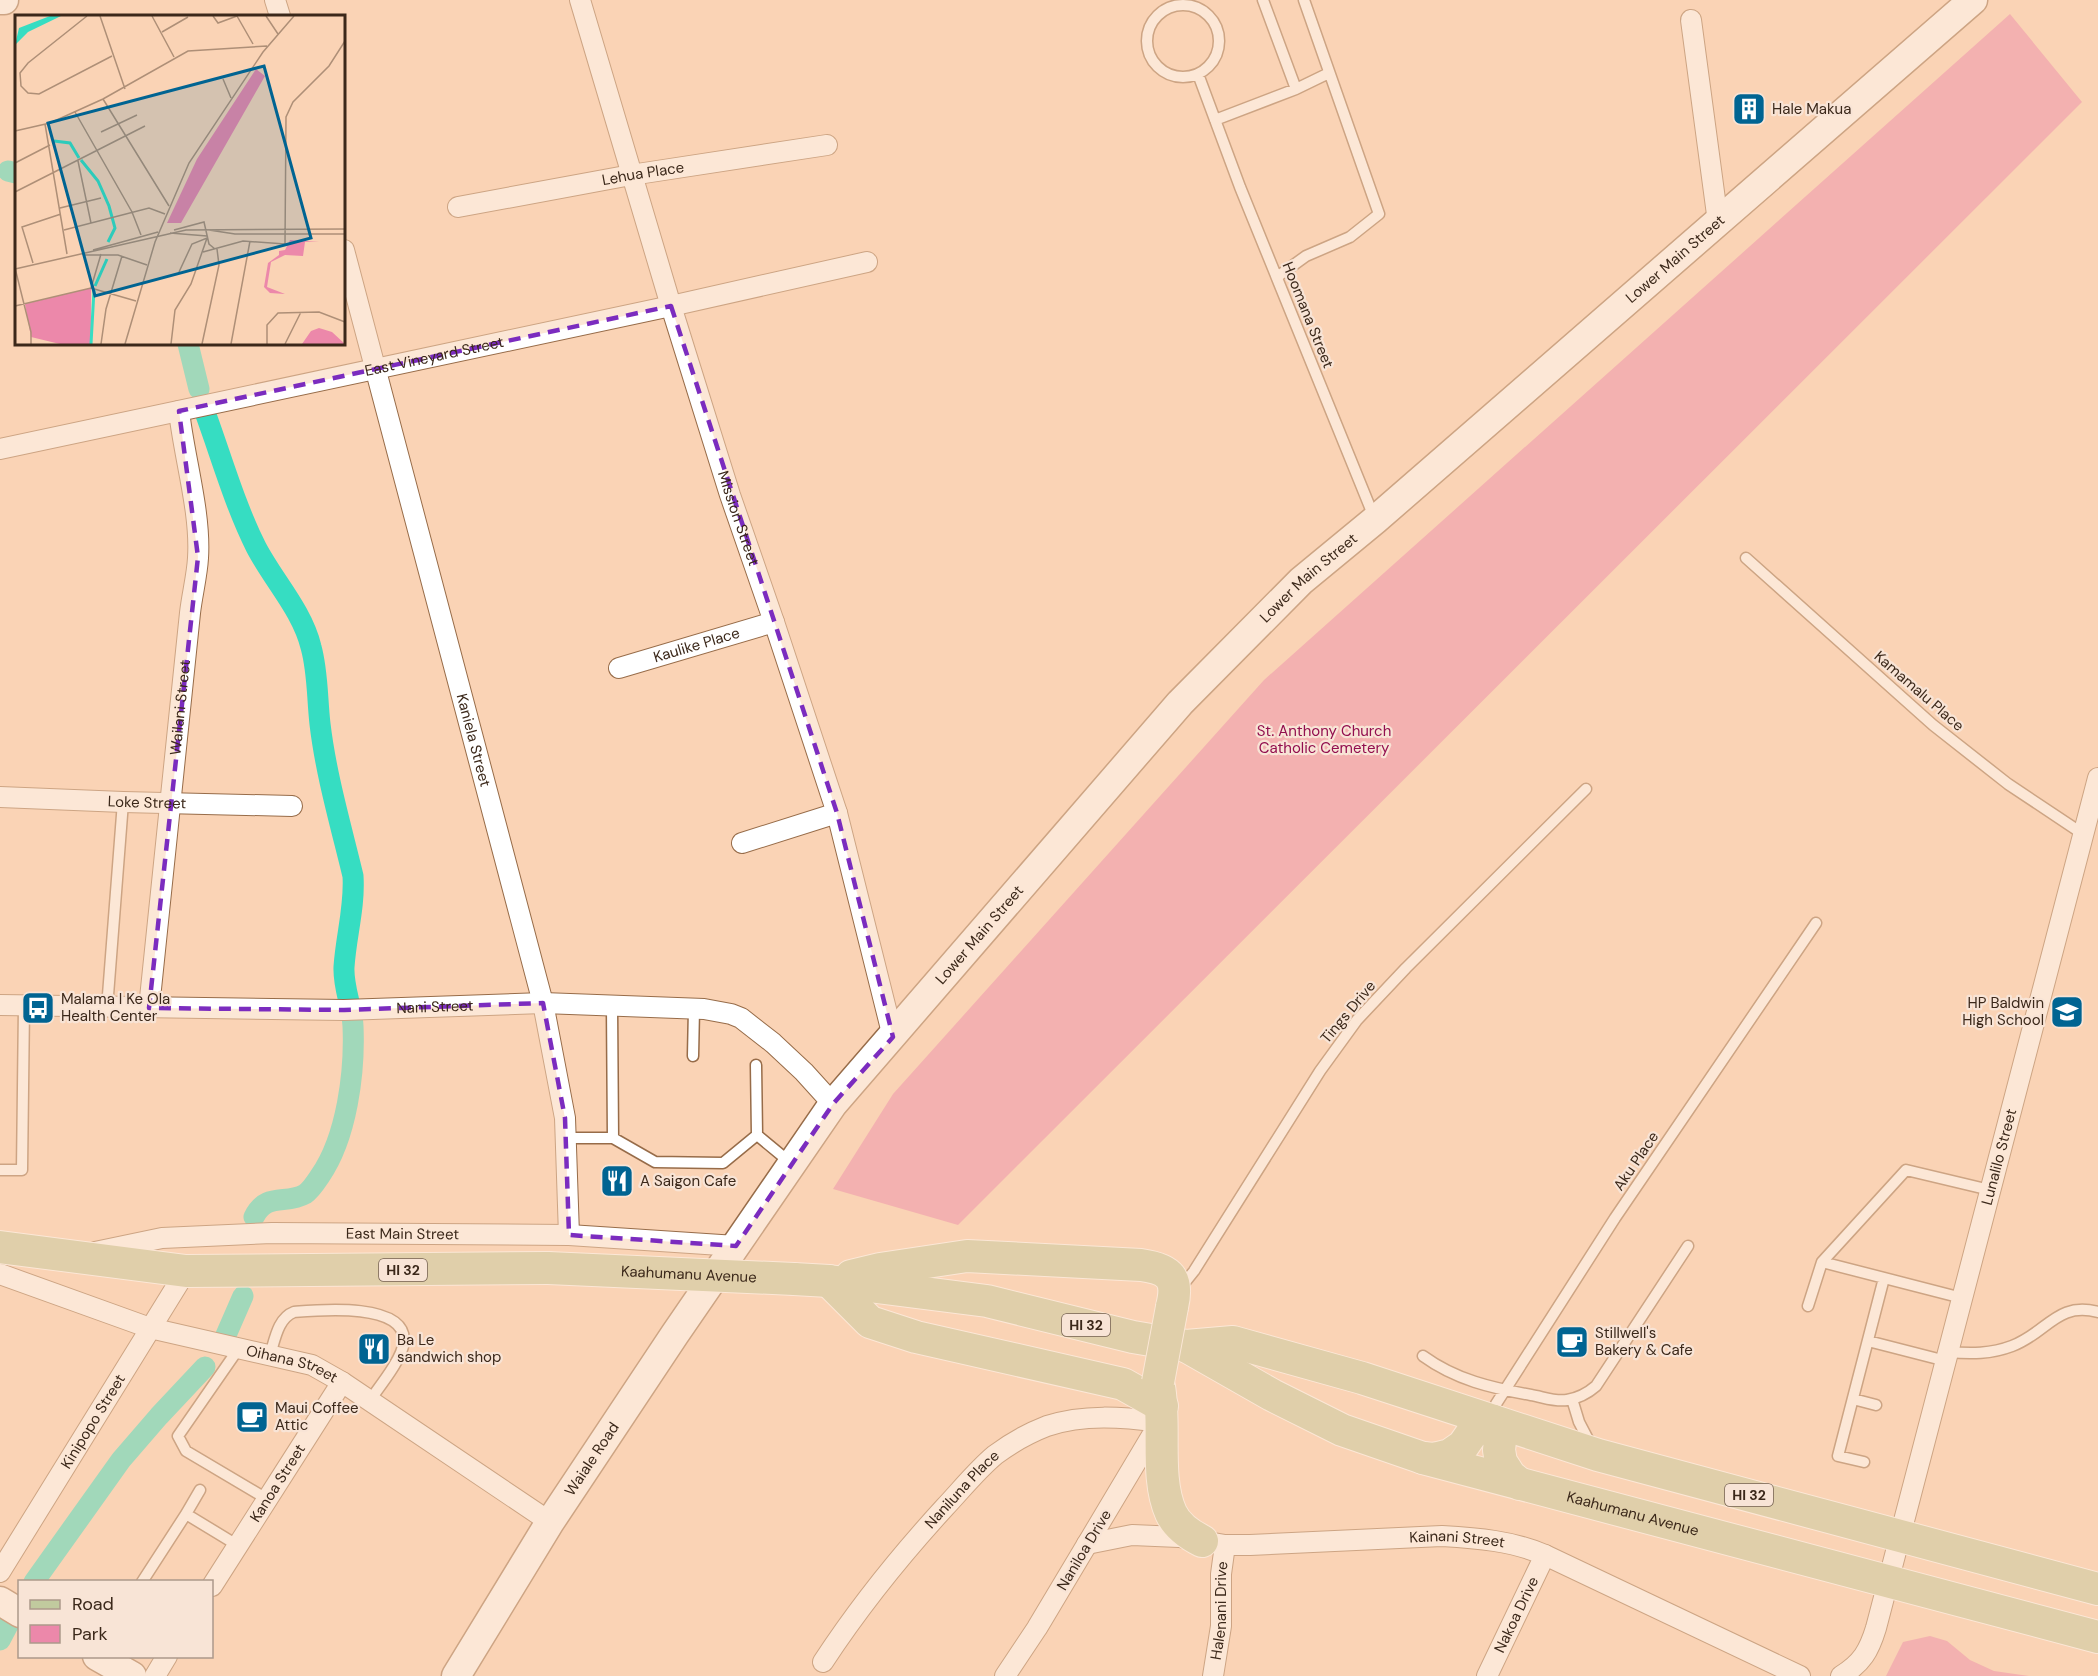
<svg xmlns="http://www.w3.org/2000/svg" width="2098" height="1676" font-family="'DM Sans',sans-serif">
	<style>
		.green { fill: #ec88aa }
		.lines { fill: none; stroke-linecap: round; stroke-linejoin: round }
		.canal { stroke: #36ddc2; stroke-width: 21 }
		.lane-casing { stroke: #976c49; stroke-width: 13 }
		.street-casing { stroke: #976c49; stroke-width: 22 }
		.secondary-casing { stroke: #976c49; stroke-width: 31 }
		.primary-casing { stroke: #fff; stroke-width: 34 }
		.lane { stroke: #fff; stroke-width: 10 }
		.street { stroke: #fff; stroke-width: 20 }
		.secondary { stroke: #fff; stroke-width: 28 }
		.primary { stroke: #c1ca9e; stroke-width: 32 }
		.primary-bridge-casing { stroke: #fff; stroke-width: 34; stroke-linecap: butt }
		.primary-bridge { stroke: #c1ca9e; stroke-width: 32 }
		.marked { fill: none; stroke: #7b2cbf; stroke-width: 4.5; stroke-dasharray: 12 8; stroke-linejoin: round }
		.labels { text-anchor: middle; stroke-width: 4.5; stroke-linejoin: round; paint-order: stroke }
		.shield { fill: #f8e4d6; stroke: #746052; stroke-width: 1.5 }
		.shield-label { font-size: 14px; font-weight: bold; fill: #3b281a }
		.poi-label { font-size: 15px; fill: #3b281a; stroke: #f8e4d6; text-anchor: start }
		.street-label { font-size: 15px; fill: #3b281a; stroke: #f8e4d6 }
		.park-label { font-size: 15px; fill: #920f4f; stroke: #f8e4d6 }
		.inset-river { fill: none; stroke: #36ddc2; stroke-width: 3 }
		.inset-road { fill: none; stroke: #ae8f77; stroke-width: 1.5 }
		.view { fill: #006492; fill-opacity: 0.15; stroke: #006492; stroke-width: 3 }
		.inset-edge { fill: none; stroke: #3b281a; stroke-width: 3 }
	</style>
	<rect width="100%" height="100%" fill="#fad3b5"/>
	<!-- green -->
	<path class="green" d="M2010,14L2082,102L958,1225L833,1189L893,1094L1264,680Z
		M1930,1636L1947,1641L1970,1660L1994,1671L2029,1676H1886L1903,1642Z"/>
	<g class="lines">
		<!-- canal -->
		<path class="canal" d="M8,171L16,173
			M188,344L199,389
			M206,415C222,459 235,505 256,547C273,580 302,610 311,647C318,672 317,698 320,724C326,775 341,826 353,876C355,907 346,936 344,967C343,987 352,1006 353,1026C355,1072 347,1137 320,1176C316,1182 311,1190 305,1194C286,1205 266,1192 254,1217
			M226,1335L243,1296
			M34,1582L121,1460L159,1416L205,1367
			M0,1640L10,1621"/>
		<!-- lane casing -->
		<g class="lane-casing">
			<path id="lane" d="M1263,0L1296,89
				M1147 41a36 36 0 1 1 72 0a36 36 0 1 1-72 0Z
				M1198,74L1240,187L1374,517
				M1215,120L1296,89L1329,73
				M1277,277L1306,256L1350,237L1379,214L1304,0
				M1746,558L1933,725L2008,784L2083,834
				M612,1007L613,1138
				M107,1008L123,802
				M693,1056L694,1009
				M756,1065L757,1135L792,1164
				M566,1138H613L655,1162L723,1163L757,1135
				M0,1170H22L24,1006
				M1178,1286L1186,1281L1194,1271L1320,1071L1357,1020L1406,968L1586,789
				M1962,1298L1822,1262L1906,1170L1990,1190
				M1808,1306L1822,1262
				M1868,1341L1946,1361
				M239,1348L178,1436L186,1451L267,1499
				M1948,1352C1971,1354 1991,1354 2012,1346C2047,1333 2057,1301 2098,1312
				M270,1355C275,1339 278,1318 294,1312C319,1310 405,1302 404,1341C403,1358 380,1386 370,1400
				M1423,1356C1456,1380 1492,1388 1531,1395C1543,1397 1555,1402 1567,1400C1579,1398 1588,1393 1596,1386L1688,1246
				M1572,1399L1579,1422L1591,1445
				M1853,1399L1876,1405
				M1494,1418L1496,1404L1615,1218L1816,923
				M1864,1462L1838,1456L1884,1278
				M200,1490L186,1514L237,1545
				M142,1582L186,1514"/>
		</g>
		<!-- street casing -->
		<g class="street-casing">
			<g id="street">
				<path d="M275,0L280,16"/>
				<path id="s1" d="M580,0L671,306L730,495L774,622L837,813L893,1037"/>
				<path d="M1691,20L1718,222"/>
				<path id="s2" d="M458,207L631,175L827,145"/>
				<path id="s3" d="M344,250L543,1003L565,1118L569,1235"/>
				<path id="s4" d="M0,449L671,306L867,262"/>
				<path id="s5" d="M619,668L774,622"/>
				<path id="s6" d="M0,797L123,802L292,806"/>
				<path d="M742,843L837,813"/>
				<path id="s7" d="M0,1005L344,1010L543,1003L704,1009L731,1014L741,1018L773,1043L804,1072L833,1104"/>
				<path id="s8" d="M149,1008L190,613C192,595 197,576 198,558C201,512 184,457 179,411"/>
				<path id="s9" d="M95,1252L162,1238L272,1233L569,1235L736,1246"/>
				<path id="s10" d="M0,1274L150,1328L312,1365L342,1382L550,1522"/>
				<path id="s11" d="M1087,1544L1132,1535L1179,1537L1225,1545H1250L1442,1536C1477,1538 1513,1541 1545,1555L1800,1676"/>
				<path id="s12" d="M0,1572L186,1271"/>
				<path id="s13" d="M212,1586L342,1382"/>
				<path id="s14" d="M823,1662C859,1607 901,1555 945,1507C961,1490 977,1470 995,1455C1011,1443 1029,1433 1047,1426C1084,1414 1122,1417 1160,1422L1037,1628L1005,1676"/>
				<path d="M155,1676L167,1656"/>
				<path id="s15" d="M1213,1676L1221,1626V1574L1225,1545"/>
				<path id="s16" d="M1487,1676L1545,1555"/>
				<path id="s17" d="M1841,1676C1862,1663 1869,1651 1876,1628L2098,778"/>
			</g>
		</g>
		<!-- secondary casing -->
		<g class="secondary-casing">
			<g id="secondary">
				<path d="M0,0H4"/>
				<path d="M0,1601L20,1613"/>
				<path d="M97,1656L132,1676"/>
				<path id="s18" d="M456,1676L550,1522L675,1334L833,1104L1180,703L1301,581L1375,520L1973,0"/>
			</g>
		</g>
		<!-- primary casing -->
		<g class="primary-casing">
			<g id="primary">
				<path d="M0,1247L186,1271L548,1268"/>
				<path d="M851,1276L880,1269L967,1256L1141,1265C1170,1269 1179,1278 1172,1307"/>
				<path d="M794,1279L829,1281L987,1301L1133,1337L1186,1346L1233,1342L1362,1378L1598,1455L2098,1589"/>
				<path d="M829,1281L870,1322L916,1337L1123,1384L1162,1406"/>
				<path id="s19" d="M1186,1346L1272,1395L1342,1430L1423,1458L2098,1637"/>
				<path d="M1159,1387C1166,1425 1155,1478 1171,1513C1177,1526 1190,1535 1202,1541"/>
				<path d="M1493,1421L1500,1441L1499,1450L1501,1462L1510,1476L1520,1484"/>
				<path d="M1423,1458L1434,1459L1450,1455L1463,1446L1472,1433L1493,1421"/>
			</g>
		</g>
		<!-- lane -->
		<use href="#lane" class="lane"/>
		<!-- street -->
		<use href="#street" class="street"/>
		<!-- secondary -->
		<use href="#secondary" class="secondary"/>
		<!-- primary -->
		<use href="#primary" class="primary"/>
		<!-- primary-bridge casing -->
		<g class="primary-bridge-casing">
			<g id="primary-bridge">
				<path id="s20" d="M548,1268L794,1279"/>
				<path d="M1158,1382L1172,1307"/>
			</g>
		</g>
		<!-- primary-bridge -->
		<use href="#primary-bridge" class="primary-bridge"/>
	</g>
	<!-- marked area -->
	<path d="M0 0H2098V1676H0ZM671,306L837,813L893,1037L833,1104L736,1246L569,1235L565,1118L543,1003L344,1010L149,1008L198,557L179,411Z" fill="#fad3b5" fill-opacity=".55" fill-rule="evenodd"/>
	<path class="marked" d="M671,306L837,813L893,1037L833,1104L736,1246L569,1235L565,1118L543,1003L344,1010L149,1008L198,557L179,411Z"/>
	<!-- icons -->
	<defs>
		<g id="building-square" transform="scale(1.725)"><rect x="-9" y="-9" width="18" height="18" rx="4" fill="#006492" stroke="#f8e4d6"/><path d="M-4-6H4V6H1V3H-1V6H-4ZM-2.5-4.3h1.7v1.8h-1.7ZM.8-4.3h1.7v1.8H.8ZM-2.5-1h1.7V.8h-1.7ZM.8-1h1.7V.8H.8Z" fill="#fff"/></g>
		<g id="bus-square" transform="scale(1.725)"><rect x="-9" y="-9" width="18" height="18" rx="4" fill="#006492" stroke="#f8e4d6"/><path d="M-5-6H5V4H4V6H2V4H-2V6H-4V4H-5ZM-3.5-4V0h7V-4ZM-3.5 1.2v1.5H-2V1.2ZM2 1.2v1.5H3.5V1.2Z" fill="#fff"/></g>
		<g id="school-square" transform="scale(1.725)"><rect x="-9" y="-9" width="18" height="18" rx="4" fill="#006492" stroke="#f8e4d6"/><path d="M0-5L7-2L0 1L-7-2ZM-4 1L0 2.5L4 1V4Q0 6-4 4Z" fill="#fff"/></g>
		<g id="restaurant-square" transform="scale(1.725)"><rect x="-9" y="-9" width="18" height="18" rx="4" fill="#006492" stroke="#f8e4d6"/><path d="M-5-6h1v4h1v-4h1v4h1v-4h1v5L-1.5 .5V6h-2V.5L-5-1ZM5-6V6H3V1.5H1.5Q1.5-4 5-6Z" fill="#fff"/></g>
		<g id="cafe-square" transform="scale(1.725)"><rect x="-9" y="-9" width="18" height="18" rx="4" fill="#006492" stroke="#f8e4d6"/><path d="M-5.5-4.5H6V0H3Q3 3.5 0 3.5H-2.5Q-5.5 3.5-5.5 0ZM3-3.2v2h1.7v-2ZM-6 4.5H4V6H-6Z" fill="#fff"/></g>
	</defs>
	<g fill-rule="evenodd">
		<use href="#building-square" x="1749" y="109"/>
		<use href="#bus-square" x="38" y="1008"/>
		<use href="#school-square" x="2067" y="1012"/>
		<use href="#restaurant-square" x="617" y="1181"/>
		<use href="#cafe-square" x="1572" y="1342"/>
		<use href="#restaurant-square" x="374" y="1349"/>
		<use href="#cafe-square" x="252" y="1417"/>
	</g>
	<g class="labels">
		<!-- shield labels -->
		<g class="shield">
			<rect x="379" y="1259" width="48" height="22" rx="4.5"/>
			<rect x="1062" y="1314" width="48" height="22" rx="4.5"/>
			<rect x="1725" y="1484" width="48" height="22" rx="4.5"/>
		</g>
		<g class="shield-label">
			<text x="403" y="1275">HI 32</text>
			<text x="1086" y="1330">HI 32</text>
			<text x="1749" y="1500">HI 32</text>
		</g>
		<!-- poi labels -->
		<g class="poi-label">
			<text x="1772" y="114">Hale Makua</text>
			<text x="61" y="1004">Malama I Ke Ola<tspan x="61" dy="17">Health Center</tspan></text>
			<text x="2044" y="1008" text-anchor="end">HP Baldwin<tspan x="2044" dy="17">High School</tspan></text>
			<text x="640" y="1186">A Saigon Cafe</text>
			<text x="1595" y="1338">Stillwell's<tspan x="1595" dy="17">Bakery &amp; Cafe</tspan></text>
			<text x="397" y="1345">Ba Le<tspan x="397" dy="17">sandwich shop</tspan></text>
			<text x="275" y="1413">Maui Coffee<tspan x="275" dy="17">Attic</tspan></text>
		</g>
		<!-- street labels -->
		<g class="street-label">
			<text dy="5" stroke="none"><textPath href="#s2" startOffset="188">Lehua Place</textPath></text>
			<text dy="5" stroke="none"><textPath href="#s18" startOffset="1881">Lower Main Street</textPath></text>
			<text transform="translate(1308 315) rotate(68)" y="5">Hoomana Street</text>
			<text dy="5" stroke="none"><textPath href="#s4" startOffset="444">East Vineyard Street</textPath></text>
			<text dy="5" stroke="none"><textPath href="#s1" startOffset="542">Mission Street</textPath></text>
			<text dy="5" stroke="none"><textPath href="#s18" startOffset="1395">Lower Main Street</textPath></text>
			<text dy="5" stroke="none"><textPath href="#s5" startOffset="81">Kaulike Place</textPath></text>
			<text transform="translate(1919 691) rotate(41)" y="5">Kamamalu Place</text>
			<text dy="5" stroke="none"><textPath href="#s8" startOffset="302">Wailani Street</textPath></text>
			<text dy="5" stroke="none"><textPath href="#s3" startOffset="507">Kaniela Street</textPath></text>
			<text dy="5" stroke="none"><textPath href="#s6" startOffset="147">Loke Street</textPath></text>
			<text dy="5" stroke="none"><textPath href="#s18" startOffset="909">Lower Main Street</textPath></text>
			<text dy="5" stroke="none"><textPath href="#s7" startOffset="435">Nani Street</textPath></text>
			<text transform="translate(1348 1012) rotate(-50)" y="5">Tings Drive</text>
			<text dy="5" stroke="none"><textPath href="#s17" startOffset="548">Lunalilo Street</textPath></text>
			<text transform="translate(1636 1161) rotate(-56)" y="5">Aku Place</text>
			<text dy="5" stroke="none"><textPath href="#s9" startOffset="309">East Main Street</textPath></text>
			<text dy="5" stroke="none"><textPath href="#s20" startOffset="141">Kaahumanu Avenue</textPath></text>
			<text dy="5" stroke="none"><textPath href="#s10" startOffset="306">Oihana Street</textPath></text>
			<text dy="5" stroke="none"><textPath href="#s12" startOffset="177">Kinipopo Street</textPath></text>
			<text dy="5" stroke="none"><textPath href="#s18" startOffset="256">Waiale Road</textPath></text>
			<text dy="5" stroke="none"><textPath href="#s13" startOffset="122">Kanoa Street</textPath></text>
			<text dy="5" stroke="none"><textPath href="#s14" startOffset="222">Naniluna Place</textPath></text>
			<text dy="5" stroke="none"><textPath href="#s19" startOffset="480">Kaahumanu Avenue</textPath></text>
			<text dy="5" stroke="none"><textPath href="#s11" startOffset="372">Kainani Street</textPath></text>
			<text transform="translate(1084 1550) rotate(-59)" y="5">Naniloa Drive</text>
			<text dy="5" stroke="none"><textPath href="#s15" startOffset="66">Halenani Drive</textPath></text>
			<text dy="5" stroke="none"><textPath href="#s16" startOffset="68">Nakoa Drive</textPath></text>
		</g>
		<!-- park labels -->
		<g class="park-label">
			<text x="1324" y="736">St. Anthony Church<tspan x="1324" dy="17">Catholic Cemetery</tspan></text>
		</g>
	</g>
	<!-- overview -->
	<g transform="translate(15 15)">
		<rect width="330" height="330" fill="#fad3b5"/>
		<path d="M241,54L250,61L166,208H152L182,144ZM275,225L304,227H290L288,241L270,240L256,247L252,272L270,279L255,278L249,272L253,248L264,240V236L270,235ZM76,273V329H45L16,322L10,289ZM304,313L317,317L330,329H287L296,316Z" fill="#ec88aa"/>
		<path d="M35,1H46L13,17L0,30L4,13Z" fill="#36ddc2"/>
		<path class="inset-river" d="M39,126L55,128L64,143M66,145L83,166L94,191L100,213L93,227M80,271L92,244M76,329L79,275"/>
		<path class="inset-road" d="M72,1L13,48L5,58L6,71L13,78L24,79L97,41M85,1L110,74M137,1L159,42M198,1L203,8L222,1M222,1L238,29M251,1L263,19M147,17L173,2M208,64L216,83M88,84L154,191M60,97L117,197L126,220M30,109L52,239M0,116L35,108L88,84L173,36L252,31M86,117L122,100M63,146L76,208M0,148L35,130M0,177L130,111M45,193L86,183M49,215L134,193L150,199M159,215L189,207L194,229L200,234M194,215L220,219H330M155,218L192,221M78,235L143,217M188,237L228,226L270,229L271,102L278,87L314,51L330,26M68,240H103L132,250M18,248L7,212L46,199M0,253L16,317V329M0,254L171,215L330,214M76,273L86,239M0,291L76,273L121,286M86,329L91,294L107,241M110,329L140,227L174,148L248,37L279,1M156,329L160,295L176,269L192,223L177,229L164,257M187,329L204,250L202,234M216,329L235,226M252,329V310L263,298L304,297L330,307M270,329L286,297"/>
		<path class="view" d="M249,51L296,223L80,281L33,108Z"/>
		<rect width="330" height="330" class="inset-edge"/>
	</g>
	<!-- legend -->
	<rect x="18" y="1580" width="195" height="78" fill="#f8e4d6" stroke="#ac998b" stroke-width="1.5"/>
	<rect x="30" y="1600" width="30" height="9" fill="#c1ca9e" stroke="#ac998b" stroke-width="1.5"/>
	<text x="72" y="1610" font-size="18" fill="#3b281a">Road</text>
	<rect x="30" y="1625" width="30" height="18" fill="#ec88aa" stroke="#ac998b" stroke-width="1.5"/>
	<text x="72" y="1640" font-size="18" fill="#3b281a">Park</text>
</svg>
